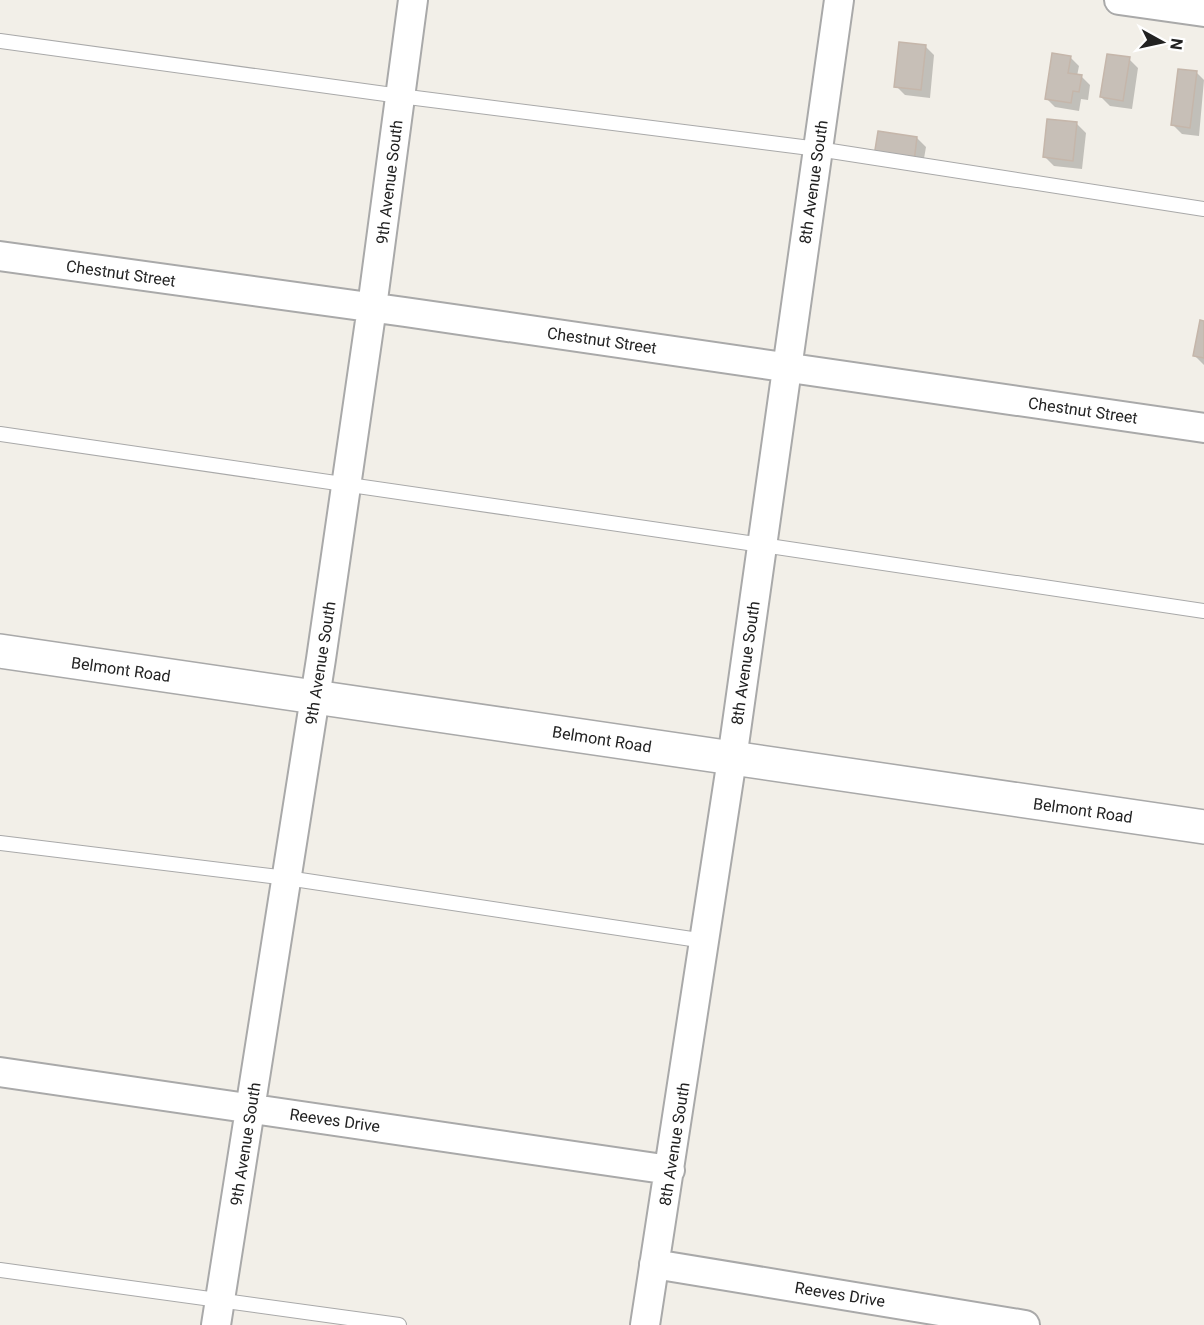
<svg xmlns="http://www.w3.org/2000/svg" width="1204" height="1325" font-family="Roboto,sans-serif">
	<style>
		.shadow { fill: #0003 }
		.building { fill: #c7bfb7; stroke: #c5b6aa; stroke-width: 1.5 }
		.lines { fill: none; stroke-linecap: round; stroke-linejoin: round }
		.service-casing { stroke: #a9a9a9; stroke-width: 16 }
		.minor-casing { stroke: #a9a9a9; stroke-width: 32 }
		.tertiary-casing { stroke: #a9a9a9; stroke-width: 36 }
		.service { stroke: #fff; stroke-width: 14 }
		.minor { stroke: #fff; stroke-width: 28 }
		.tertiary { stroke: #fff; stroke-width: 33 }
		.labels { text-anchor: middle; stroke-width: 6; stroke-linejoin: round; paint-order: stroke }
		.street-label { font-size: 16px; fill: #222; stroke: #fff }
	</style>
	<rect width="100%" height="100%" fill="#f2efe8"/>
	<!-- shadow -->
	<path class="shadow" d="M925,46L934,55L930,98L905,95L896,86Z
		M1070,57L1079,66L1077,76H1081L1090,85L1088,100L1081,99L1079,111L1055,107L1046,98Z
		M1129,59L1138,68L1132,109L1110,106L1101,97Z
		M1196,72L1204,80L1199,136L1182,134L1173,125Z
		M1077,124L1086,133L1082,169L1054,166L1045,157Z
		M917,138L926,147L922,170L885,164Z
		M1204,322V365L1195,356Z"/>
	<!-- building -->
	<path class="building" d="M899,42L926,45L921,90L894,87Z
		M1052,53L1071,56L1068,73L1082,75L1079,92L1073,91L1071,103L1045,99Z
		M1107,54L1130,57L1123,101L1100,97Z
		M1178,69L1197,71L1190,128L1171,125Z
		M1047,119L1077,122L1073,161L1043,157Z
		M878,131L917,137L914,162L874,156Z
		M1200,320L1204,321V358L1193,356Z"/>
	<g class="lines">
		<!-- service casing -->
		<g class="service-casing">
			<path id="service" d="M0,41L400,96L818,149L1204,209
				M0,434L762,545L1204,611
				M0,843L287,878L705,941
				M0,1270L399,1325"/>
		</g>
		<!-- minor casing -->
		<g class="minor-casing">
			<path id="minor" d="M1119,0L1204,12
				M0,256L405,312L1204,428
				M0,1072L670,1170
				M654,1264L1025,1325
				M216,1325L321,659L372,307L413,0
				M645,1325L732,759L839,0"/>
		</g>
		<!-- tertiary casing -->
		<g class="tertiary-casing">
			<path id="tertiary" d="M0,651L1204,827"/>
		</g>
		<!-- service -->
		<use href="#service" class="service"/>
		<!-- minor -->
		<use href="#minor" class="minor"/>
		<!-- tertiary -->
		<use href="#tertiary" class="tertiary"/>
	</g>
	<g class="labels">
		<!-- street labels -->
		<g class="street-label">
			<text transform="translate(389 182) rotate(-83)" y="6">9th Avenue South</text>
			<text transform="translate(813 182) rotate(-82)" y="6">8th Avenue South</text>
			<text transform="translate(121 273) rotate(8)" y="6">Chestnut Street</text>
			<text transform="translate(602 340) rotate(8)" y="6">Chestnut Street</text>
			<text transform="translate(1083 410) rotate(8)" y="6">Chestnut Street</text>
			<text transform="translate(320 663) rotate(-81)" y="6">9th Avenue South</text>
			<text transform="translate(745 663) rotate(-82)" y="6">8th Avenue South</text>
			<text transform="translate(121 669) rotate(8)" y="6">Belmont Road</text>
			<text transform="translate(602 739) rotate(9)" y="6">Belmont Road</text>
			<text transform="translate(1083 810) rotate(8)" y="6">Belmont Road</text>
			<text transform="translate(335 1120) rotate(8)" y="6">Reeves Drive</text>
			<text transform="translate(245 1144) rotate(-81)" y="6">9th Avenue South</text>
			<text transform="translate(674 1144) rotate(-81)" y="6">8th Avenue South</text>
			<text transform="translate(840 1294) rotate(9)" y="6">Reeves Drive</text>
		</g>
	</g>
	<!-- north arrow -->
	<g transform="translate(1162 42) rotate(98)" stroke="#ffffff" stroke-width="4.5" paint-order="stroke">
	<path d="M0-4.5L10 22L0 15L-10 22Z" fill="#222222"/>
	<text y="-9" font-size="16" font-weight="bold" text-anchor="middle" fill="#222222">N</text>
	</g>
</svg>
